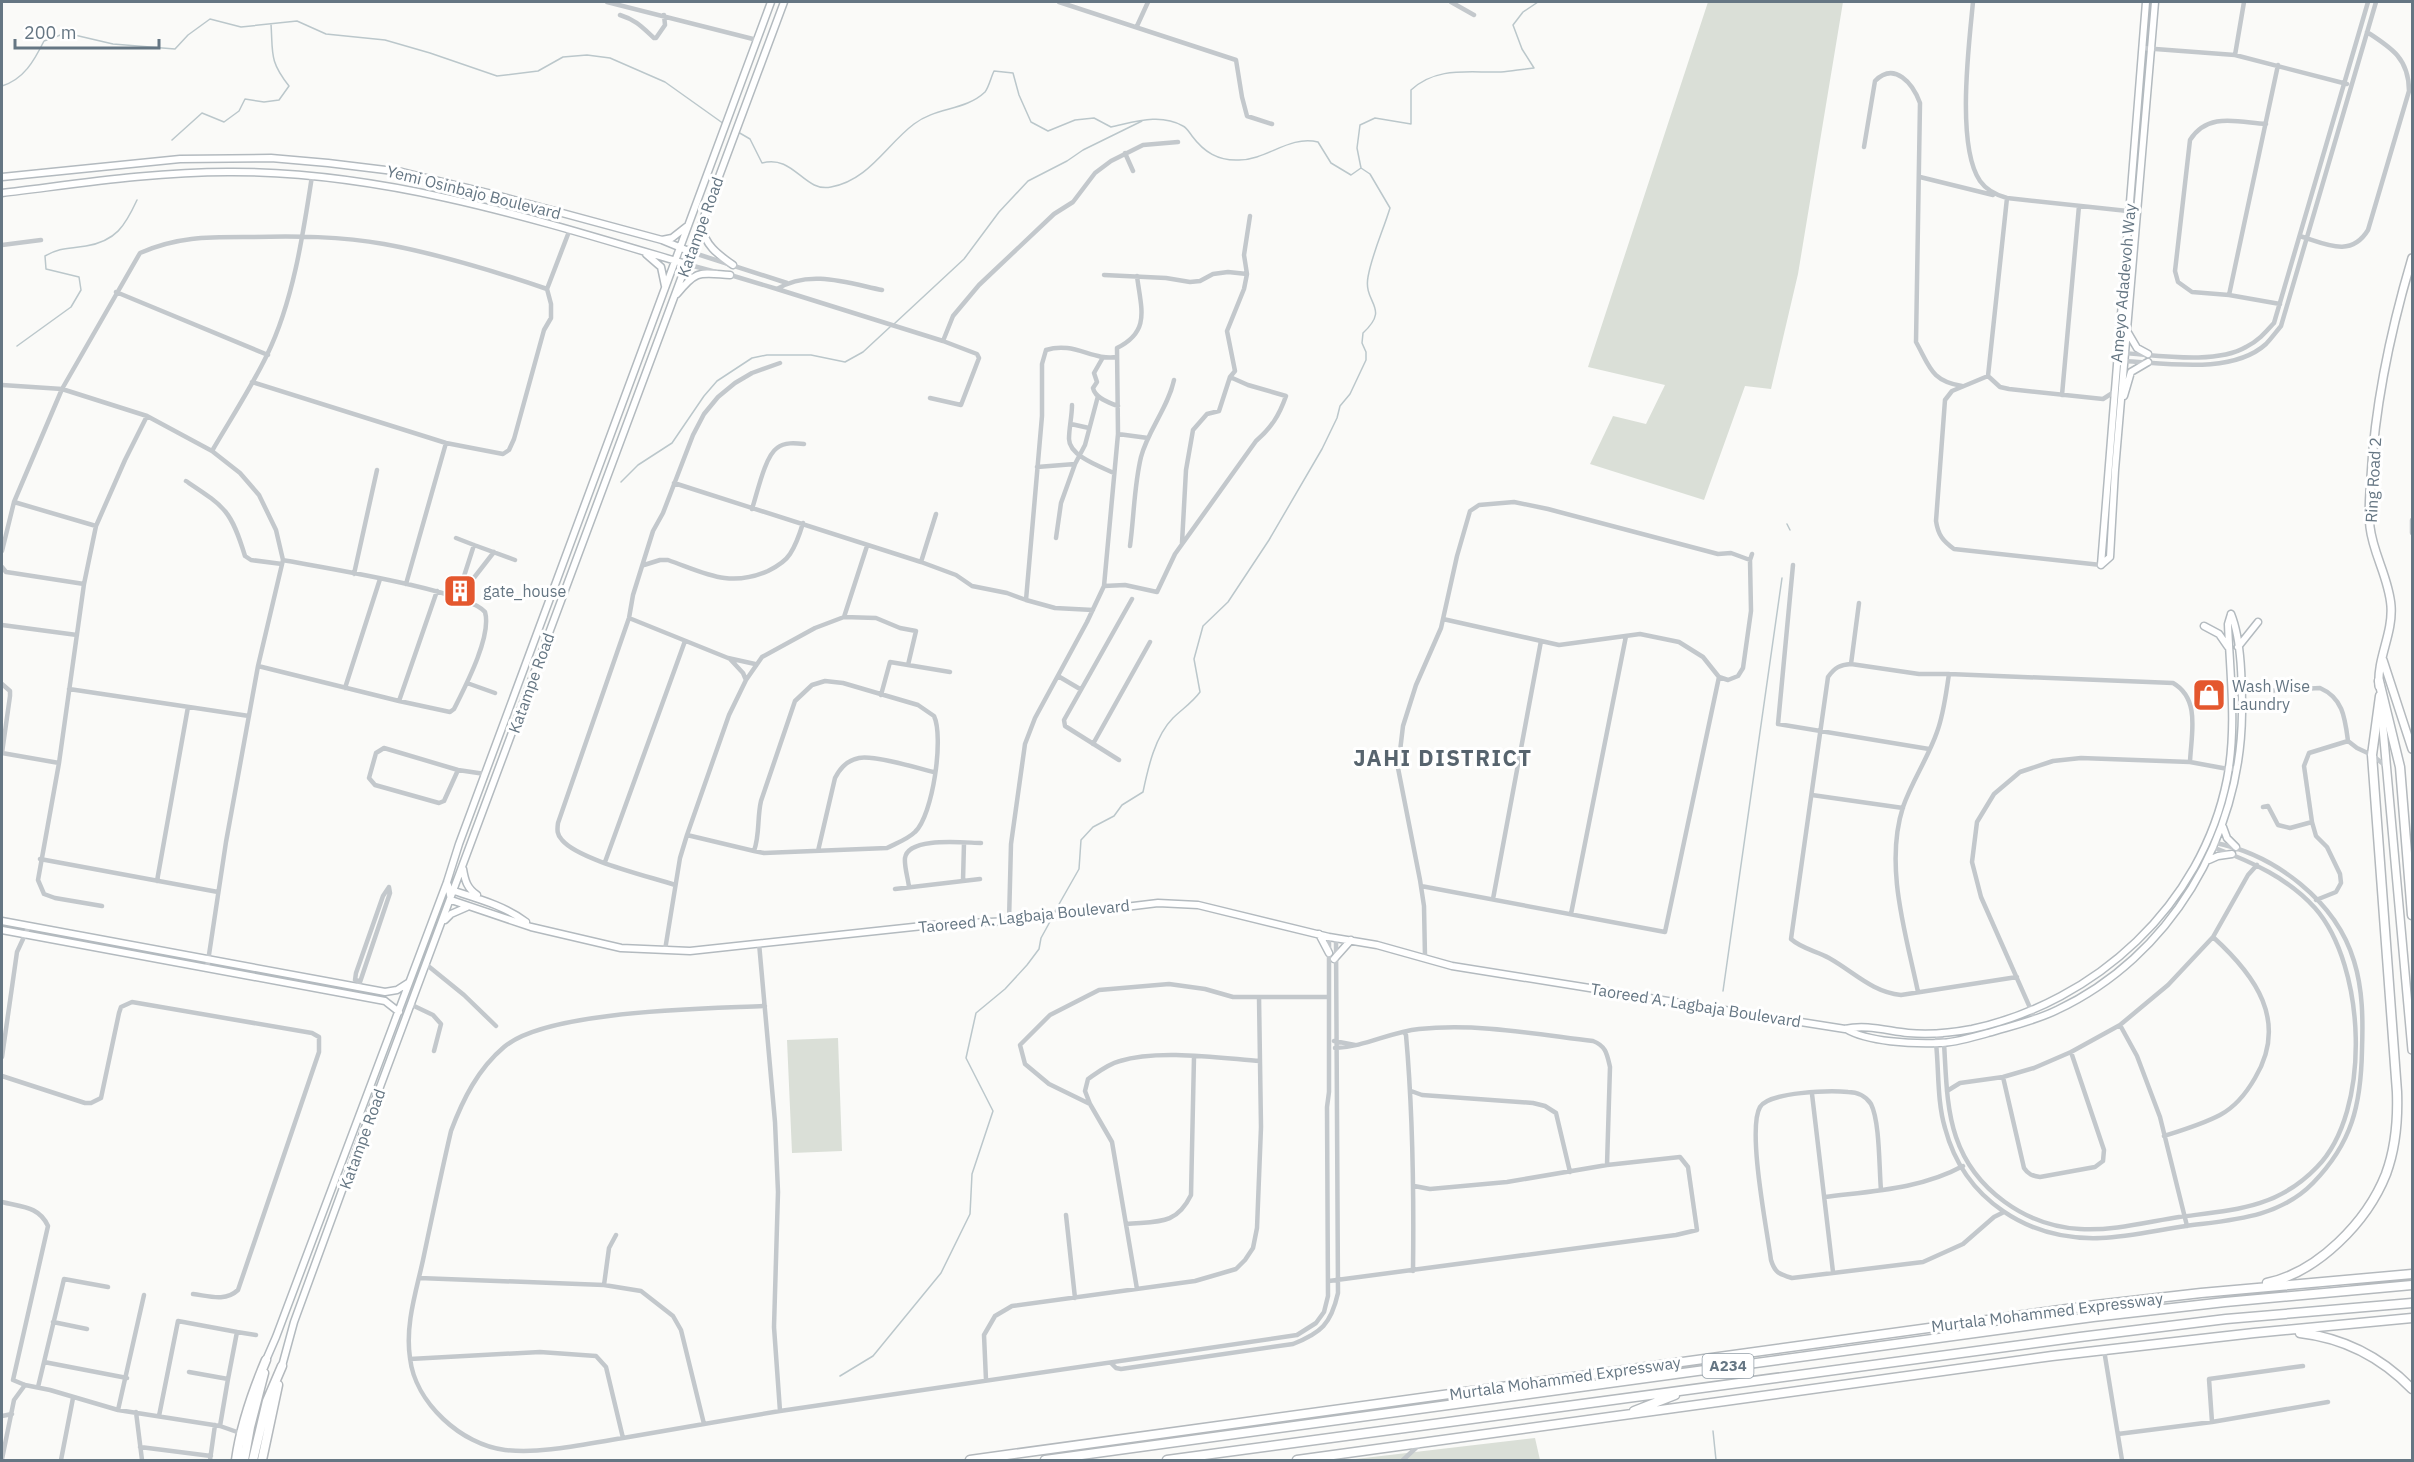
<svg xmlns="http://www.w3.org/2000/svg" width="2414" height="1462" font-family="'IBM Plex Sans',sans-serif">
	<style>
		.green { fill: #dadfd7 }
		.lines { fill: none; stroke-linecap: round; stroke-linejoin: round }
		.stream { stroke: #bbc7cb; stroke-width: 1.5 }
		.secondary-casing { stroke: #b3babf; stroke-width: 9 }
		.primary-casing { stroke: #b5babe; stroke-width: 10 }
		.highway-casing { stroke: #b4b9bd; stroke-width: 11 }
		.street { stroke: #c3c8cc; stroke-width: 4.5 }
		.secondary { stroke: #fff; stroke-width: 6 }
		.primary { stroke: #fff; stroke-width: 7 }
		.highway { stroke: #fff; stroke-width: 8 }
		.labels { text-anchor: middle; stroke-width: 6; stroke-linejoin: round; paint-order: stroke }
		.shield { fill: #fff; stroke: #939fa8; stroke-width: 1.5 }
		.shield-label { font-size: 15px; font-weight: bold; fill: #657683 }
		.street-label { font-size: 16px; fill: #657683; stroke: #fff }
		.poi-label { font-size: 16px; fill: #657683; stroke: #fff; text-anchor: start }
		.district-label { font-size: 22px; font-weight: bold; letter-spacing: 1.5px; fill: #57646e; stroke: #fff }
	</style>
	<rect width="100%" height="100%" fill="#fafaf8"/>
	<!-- green -->
	<path class="green" d="M1708,2H1843L1798,274L1771,389L1745,386L1704,500L1590,464L1613,416L1646,424L1665,385L1588,367Z
		M838,1038L842,1151L792,1153L787,1040Z
		M1535,1438L1540,1460H1347Z"/>
	<g class="lines">
		<!-- stream -->
		<path class="stream" d="M2,86C24,79 34,61 44,41L66,33L113,44L175,49L188,35L210,19L241,27L297,21L326,34L385,40L430,53L497,76L538,71L563,57L587,55L610,58L665,82L724,124
			M738,132L750,139L762,163C794,154 804,193 831,187C869,180 886,145 914,124C936,107 965,111 985,92C989,87 991,77 994,71L1013,73L1019,95L1031,122L1048,131L1075,120L1094,118L1111,127C1135,122 1160,113 1183,126C1187,128 1189,132 1192,136C1204,152 1218,161 1239,160C1267,160 1289,135 1318,142L1331,163L1351,175L1361,168L1357,148L1360,125L1375,118L1411,124V90C1437,66 1469,73 1501,72C1512,71 1523,69 1534,68L1522,49L1513,25L1523,12L1538,2
			M172,140L202,113L224,122L239,111L245,99L264,102L279,100L289,86C269,61 273,53 271,24
			M894,324L964,259L999,212L1028,181L1067,161L1083,150L1142,121
			M17,346L71,307L81,290L79,277L46,269L45,256C61,247 69,249 86,246C116,241 125,226 137,200
			M621,482L638,465L672,443L704,396L717,381L752,358L767,355H811L845,362L863,352L890,327
			M1787,524L1790,530
			M1054,913L1079,869L1081,840L1093,827L1114,816L1122,805L1143,792C1148,768 1155,736 1173,718C1182,709 1192,703 1200,692L1194,659L1203,626L1228,602L1269,540L1322,449L1337,418L1340,406L1350,394L1366,360V352L1362,343L1363,333C1391,307 1363,304 1368,277C1372,254 1383,231 1390,208L1370,174L1361,168
			M1723,991L1782,578
			M840,1376L873,1356L941,1273L970,1214L972,1174L993,1111L966,1058L976,1013L1005,989L1027,965L1039,949L1041,938L1052,918
			M1713,1431L1716,1460"/>
		<!-- secondary casing -->
		<g class="secondary-casing">
			<path id="secondary" d="M2,177L180,159L271,158L328,163L402,172L488,193L662,240L691,252
				M2,193C77,184 152,172 228,172C385,171 538,220 686,264
				M701,225C705,245 717,254 733,265
				M662,240L672,238L686,227
				M646,254L661,267L665,286
				M677,294C697,269 700,273 730,275
				M2127,331L2137,348L2148,354
				M2124,396L2131,372L2148,362
				M2101,565L2110,557L2115,470L2155,2
				M2101,565L2146,2
				M2204,626L2219,634L2228,647
				M2238,647L2258,622
				M2223,827L2227,838L2236,847
				M2209,860L2218,856L2232,854
				M463,869C465,881 467,888 477,895
				M448,885L451,900L531,927L621,948L690,951L932,925L1009,921L1158,903L1198,905L1329,937L1377,945L1452,966L1602,990
				M451,892L454,891C479,899 505,906 526,922
				M445,920L451,914L467,907
				M2,921L385,992L397,990L408,983
				M2,930L385,1001L399,1012
				M1319,934L1329,953
				M1334,959L1351,940
				M1599,990L1845,1029C1866,1024 1888,1031 1908,1033C1930,1035 1951,1033 1972,1029C2096,1002 2202,905 2227,779C2237,728 2230,676 2228,624L2231,614
				M1846,1029C1868,1042 1912,1044 1939,1043C1955,1043 1973,1037 1988,1033C2011,1026 2035,1021 2057,1010C2170,957 2241,837 2242,713C2242,685 2242,641 2231,614
				M266,1360L276,1337L447,882L459,844L771,2
				M282,1366L294,1322L374,1103L784,2"/>
		</g>
		<!-- primary casing -->
		<g class="primary-casing">
			<path id="primary" d="M2383,660L2412,749
				M2379,686C2377,658 2393,634 2391,606C2389,578 2373,554 2370,527C2368,511 2370,493 2371,477C2375,402 2391,329 2412,258
				M2381,706L2412,1050"/>
		</g>
		<!-- highway casing -->
		<g class="highway-casing">
			<path id="highway" d="M2379,681L2400,767L2412,915
				M2267,1283C2318,1272 2367,1222 2386,1174C2396,1147 2398,1120 2397,1092L2372,755L2380,696
				M2300,1333C2344,1338 2381,1357 2412,1389
				M1634,1411L1675,1395
				M236,1460C241,1424 252,1393 266,1360
				M244,1460L250,1427L264,1373
				M253,1460L267,1401L282,1366
				M262,1460L278,1385
				M970,1460L2096,1305L2201,1293L2412,1274
				M1045,1460L2093,1317L2225,1302L2412,1285
				M1167,1460L2080,1337L2226,1319L2412,1303
				M1297,1460L2052,1356L2254,1333L2412,1318"/>
		</g>
		<!-- street -->
		<path class="street" d="M607,2L757,40
			M1059,2L1236,60L1242,97L1247,116L1272,124
			M1451,2L1474,15
			M1973,2C1969,44 1956,146 1980,181C1987,191 1996,195 2007,198L2137,212
			M620,15C636,20 642,27 654,38H656L665,25L664,15
			M1137,26L1148,2
			M2142,48L2235,55L2347,84
			M2235,55L2244,2
			M2266,124C2237,122 2208,112 2190,140L2175,271L2178,282L2192,292L2229,295L2280,304
			M1864,147L1875,81C1895,61 1913,84 1920,103L1916,342C1930,367 1931,381 1962,386
			M1125,153L1133,171
			M1920,177L1993,195
			M2007,198L1988,376L2000,387L2009,389L2103,399L2114,392
			M2300,236C2326,244 2351,258 2368,230L2409,91C2409,59 2392,48 2367,32
			M2,245L41,240
			M691,252L787,283
			M686,264L716,272
			M727,274L777,289C809,269 848,283 882,290
			M1104,275L1166,278L1190,282L1200,281L1213,274L1228,272L1247,274
			M777,289L943,341L953,316L979,285L1054,214L1073,202L1095,173L1111,161L1143,145L1178,142
			M116,292L268,355
			M2229,295L2278,65
			M2122,353C2157,355 2215,365 2246,347C2258,341 2265,333 2274,323L2368,2
			M1102,359L1094,373L1097,382L1093,388C1095,398 1109,403 1118,406
			M2123,361C2165,363 2232,375 2266,344C2271,339 2276,332 2281,326L2376,2
			M1988,376L1952,391L1945,400L1936,521C1938,535 1943,541 1954,549L2101,565
			M252,382L446,443L503,454L509,450L514,439L544,330L551,318V304L547,289L570,229
			M2,385L62,389L147,416L212,451L240,473L259,495L276,530L283,560L258,666L226,842L207,968
			M2062,395L2079,206
			M930,398L961,405L979,358L977,354L943,341
			M1072,405C1072,416 1069,428 1069,439C1069,456 1101,467 1114,473
			M1071,424L1089,428
			M1118,434L1148,438
			M212,451C230,420 251,388 267,355C293,302 303,235 312,176
			M1037,467L1075,464
			M186,481C225,507 231,510 245,556L251,560L282,564
			M674,483L921,562L956,575L972,586L1007,593L1026,600
			M14,502L96,526
			M752,509C757,494 765,456 777,448C785,442 795,443 804,444
			M2412,520V533
			M456,538L474,545
			M1056,538L1061,503L1075,464L1085,445L1098,396
			M1182,543L1186,470L1193,430L1207,414L1219,411L1230,377
			M1130,546C1134,517 1134,486 1141,457C1148,430 1168,408 1174,380
			M2,551L14,502L62,389L140,253C178,236 210,237 251,237C295,236 341,236 384,244C439,254 494,271 547,289
			M921,562L936,514
			M644,565L660,560H668C705,573 729,588 768,571C776,567 785,562 790,554C796,545 800,533 803,523
			M1793,565L1778,724L1929,749
			M2,567L6,572L13,573L84,584
			M354,574L377,470
			M406,584L446,443
			M1104,586L1125,585L1157,592L1175,554L1256,441C1271,428 1279,416 1286,396L1248,385L1230,377L1235,371L1227,331L1244,289L1247,274L1244,255L1250,216
			M457,598L474,545L515,560
			M464,600L473,579L494,552
			M1093,610L1055,608L1026,600L1042,416V364L1046,350C1074,341 1092,361 1117,357
			M844,617L867,546
			M629,618L728,658L755,664
			M2,625L77,635
			M730,659L743,673L746,680
			M1851,664L1859,603
			M258,666L399,701L450,712L454,709C465,687 492,636 485,612C467,590 319,567 283,560
			M1058,676L1080,689
			M1719,677L1728,680L1738,676L1743,668L1751,611L1750,560L1752,554
			M467,683L495,693
			M2,684L10,691V696L2,753
			M345,688L380,579
			M69,689L249,716
			M2242,692L2320,688C2343,698 2345,718 2348,741L2309,753L2304,766L2312,822L2316,836L2327,847L2340,874L2341,883L2336,892L2316,900
			M881,695L890,662L908,665
			M399,701L437,591
			M2348,741L2357,748L2372,755L2387,767
			M1093,744L1150,642
			M2,753L59,763
			M1119,760L1065,726L1064,720L1132,599
			M458,770L444,801L439,803L375,785L369,778L376,753L384,748L458,770L485,774
			M1812,795L1903,808
			M2263,807L2268,806L2278,825L2290,828L2312,822
			M687,835L729,715L746,680L762,657L815,628L844,617L876,618L900,628L916,631L908,665L950,672
			M818,851L835,778C840,768 848,760 859,758C875,755 917,768 934,772
			M40,859L218,892
			M605,862L685,641
			M157,881L188,707
			M963,881L964,843
			M675,885C648,876 579,860 562,840C557,835 557,830 558,823L629,618L633,595L653,531L663,513L693,435L704,414L718,397L735,383L752,373L780,363
			M1421,886L1665,932L1719,677L1703,657L1679,642L1640,634L1559,645L1443,619
			M909,887C908,878 904,866 905,858C908,836 966,843 981,843
			M895,889L980,879
			M1493,899L1541,641
			M102,906L55,898L44,894L38,880L59,763L84,584L96,526L125,460L147,416
			M1571,914L1626,636
			M1009,921L1011,844L1025,744L1035,718L1087,622L1104,586L1118,434L1117,348C1151,331 1141,309 1137,276
			M665,950L680,858L687,835L754,851L764,853L887,848C897,843 908,839 915,832C933,815 944,737 934,716L918,705L843,683L825,681L812,685L795,701L761,801C757,818 760,834 754,851
			M1425,957L1424,906L1420,880L1398,768L1403,726L1416,685L1441,628L1457,556L1470,511L1479,505L1514,502L1548,509L1718,554L1731,553L1750,560
			M427,965L464,995L496,1026
			M2017,977L1901,995C1872,992 1854,972 1829,958C1817,951 1802,949 1791,939L1828,677C1835,667 1840,665 1851,664L1919,674H1949L2173,683C2201,699 2191,735 2190,762
			M358,988L390,893L389,887L383,896L356,973L355,980L359,981
			M1918,992C1906,934 1884,866 1903,807C1912,781 1928,758 1937,732C1944,713 1946,693 1949,674
			M412,1005L433,1015L441,1024L434,1051
			M2035,1019L1981,897L1972,862L1977,822L1994,794L2020,772L2053,761L2081,758L2190,762L2228,769L2238,768
			M2120,1025L2137,1056L2160,1117L2187,1226
			M1404,1032L1406,1035C1413,1114 1414,1192 1413,1271
			M1939,1034L1936,1043C1939,1071 1937,1101 1945,1128C1964,1200 2029,1241 2101,1238C2130,1237 2158,1230 2186,1226C2231,1220 2279,1218 2313,1183C2352,1143 2361,1105 2362,1050C2363,1020 2363,990 2354,961C2336,901 2275,855 2216,843
			M1939,1034L1944,1043C1946,1074 1946,1108 1956,1137C1974,1190 2026,1226 2080,1229C2113,1231 2147,1222 2179,1217C2232,1210 2277,1209 2317,1167C2372,1111 2366,966 2315,908C2288,878 2252,862 2215,848
			M1334,1041L1355,1045
			M1335,1048C1365,1047 1390,1032 1419,1029C1477,1023 1535,1034 1593,1041C1606,1046 1607,1054 1610,1067L1607,1165
			M2,1057L17,952L29,926
			M2,1076L85,1103H91L101,1098L119,1013L121,1007L132,1002L312,1033L319,1037V1052L238,1290C225,1302 209,1296 193,1294
			M2003,1077L2024,1168C2028,1174 2032,1176 2040,1177L2095,1167L2103,1161L2104,1150L2071,1052
			M1411,1091L1422,1095L1533,1103L1545,1106L1556,1113L1570,1172
			M1947,1091L1960,1083L2003,1077L2034,1068L2071,1052L2120,1025L2168,985L2213,937L2248,875L2257,865
			M1812,1094L1833,1272
			M1090,1104L1049,1084L1025,1064L1020,1045L1050,1015L1099,990L1169,984L1205,989L1233,997H1328
			M2164,1136C2183,1130 2203,1124 2220,1115C2235,1107 2247,1092 2255,1078C2289,1021 2255,975 2213,937
			M1881,1190C1879,1168 1880,1122 1871,1104C1866,1096 1857,1092 1848,1092C1831,1090 1769,1092 1760,1107C1747,1129 1767,1230 1771,1260C1775,1273 1779,1274 1792,1278L1923,1262L1963,1244L1994,1217L2004,1212
			M1825,1197C1872,1191 1921,1189 1963,1166
			M2,1202C21,1207 39,1206 48,1226L13,1380L25,1385L50,1390L118,1410L220,1426L240,1433
			M1066,1215L1075,1298
			M1126,1224C1157,1221 1176,1226 1191,1195L1194,1057
			M419,1278L604,1285L641,1291L673,1316L681,1330L704,1424L623,1438
			M1329,1281L1676,1235L1697,1230L1688,1167L1680,1157L1607,1165L1507,1182L1430,1189L1414,1186
			M604,1285L609,1248L616,1235
			M1137,1289L1112,1142L1090,1104L1085,1091L1088,1079C1098,1072 1108,1064 1120,1061C1158,1049 1220,1058 1260,1061
			M53,1322L87,1329
			M237,1332L256,1335
			M2104,1350L2122,1460
			M410,1359L540,1352L596,1356L606,1367L623,1438C584,1444 544,1454 505,1450C462,1445 415,1403 410,1358C405,1325 416,1292 423,1260C432,1217 441,1174 451,1131C463,1099 478,1069 504,1047C547,1010 706,1009 765,1006
			M44,1362L127,1378
			M1111,1363L1116,1368L1121,1369L1293,1344C1321,1333 1331,1324 1338,1293L1336,938
			M986,1380L984,1335L995,1316L1012,1306L1195,1281L1236,1269L1245,1260L1253,1248L1257,1228L1261,1127L1259,997
			M38,1387L64,1279L108,1287
			M118,1410L144,1295
			M780,1411L1297,1335L1316,1323L1324,1312L1328,1296L1327,1107L1329,1092V937
			M136,1412L142,1460
			M2,1416L12,1414
			M159,1416L178,1321L237,1332L228,1379L189,1372
			M2212,1422L2209,1379L2303,1366
			M704,1424L780,1411L774,1327L778,1192L775,1122L759,943
			M220,1426L228,1379
			M2118,1434L2212,1422L2328,1402
			M140,1447L211,1456
			M2,1459L14,1400L25,1385
			M61,1460L73,1398
			M210,1460L215,1425
			M1403,1460L1420,1444"/>
		<!-- secondary -->
		<use href="#secondary" class="secondary"/>
		<!-- primary -->
		<use href="#primary" class="primary"/>
		<!-- highway -->
		<use href="#highway" class="highway"/>
	</g>
	<!-- icons -->
	<defs>
		<g id="building-square" transform="scale(1.725)"><rect x="-9" y="-9" width="18" height="18" rx="4" fill="#e4572e" stroke="#fff"/><path d="M-4-6H4V6H1V3H-1V6H-4ZM-2.5-4.3h1.7v1.8h-1.7ZM.8-4.3h1.7v1.8H.8ZM-2.5-1h1.7V.8h-1.7ZM.8-1h1.7V.8H.8Z" fill="#fff"/></g>
		<g id="shop-square" transform="scale(1.725)"><rect x="-9" y="-9" width="18" height="18" rx="4" fill="#e4572e" stroke="#fff"/><path d="M-5-2.5h2.3a2.7 3.5 0 0 1 5.4 0H5L5.5 6h-11ZM-1.5-2.5h3a1.5 2.3 0 0 0-3 0Z" fill="#fff"/></g>
	</defs>
	<g fill-rule="evenodd">
		<use href="#building-square" x="460" y="591"/>
		<use href="#shop-square" x="2209" y="695"/>
	</g>
	<g class="labels">
		<!-- shield labels -->
		<rect class="shield" x="1702.5" y="1354" width="51" height="24" rx="4.5"/>
		<g class="shield-label">
			<text x="1728" y="1371">A234</text>
		</g>
		<!-- street labels -->
		<g class="street-label">
			<text transform="translate(474 192) rotate(14)" y="6">Yemi Osinbajo Boulevard</text>
			<text transform="translate(700 227) rotate(-70)" y="6">Katampe Road</text>
			<text transform="translate(2123 283) rotate(-85)" y="6">Ameyo Adadevoh Way</text>
			<text transform="translate(2373 480) rotate(-87)" y="6">Ring Road 2</text>
			<text transform="translate(531 683) rotate(-70)" y="6">Katampe Road</text>
			<text transform="translate(1024 916) rotate(-6)" y="6">Taoreed A. Lagbaja Boulevard</text>
			<text transform="translate(1696 1005) rotate(9)" y="6">Taoreed A. Lagbaja Boulevard</text>
			<text transform="translate(362 1139) rotate(-70)" y="6">Katampe Road</text>
			<text transform="translate(2047 1312) rotate(-7)" y="6">Murtala Mohammed Expressway</text>
			<text transform="translate(1565 1378) rotate(-8)" y="6">Murtala Mohammed Expressway</text>
		</g>
		<!-- poi labels -->
		<g class="poi-label">
			<text x="483" y="597">gate_house</text>
			<text x="2232" y="692">Wash Wise<tspan x="2232" dy="18">Laundry</tspan></text>
		</g>
		<!-- district labels -->
		<g class="district-label">
			<text x="1443" y="766">JAHI DISTRICT</text>
		</g>
	</g>
	<!-- border -->
	<rect width="2414" height="1462" fill="none" stroke="#657683" stroke-width="6"/>
	<!-- scale -->
	<path d="M15 39v9h144v-9" fill="none" stroke="#657683" stroke-width="3"/>
	<text x="24" y="39" font-size="18" fill="#657683" stroke="#ffffff" stroke-width="4.5" paint-order="stroke">200 m</text>
</svg>
